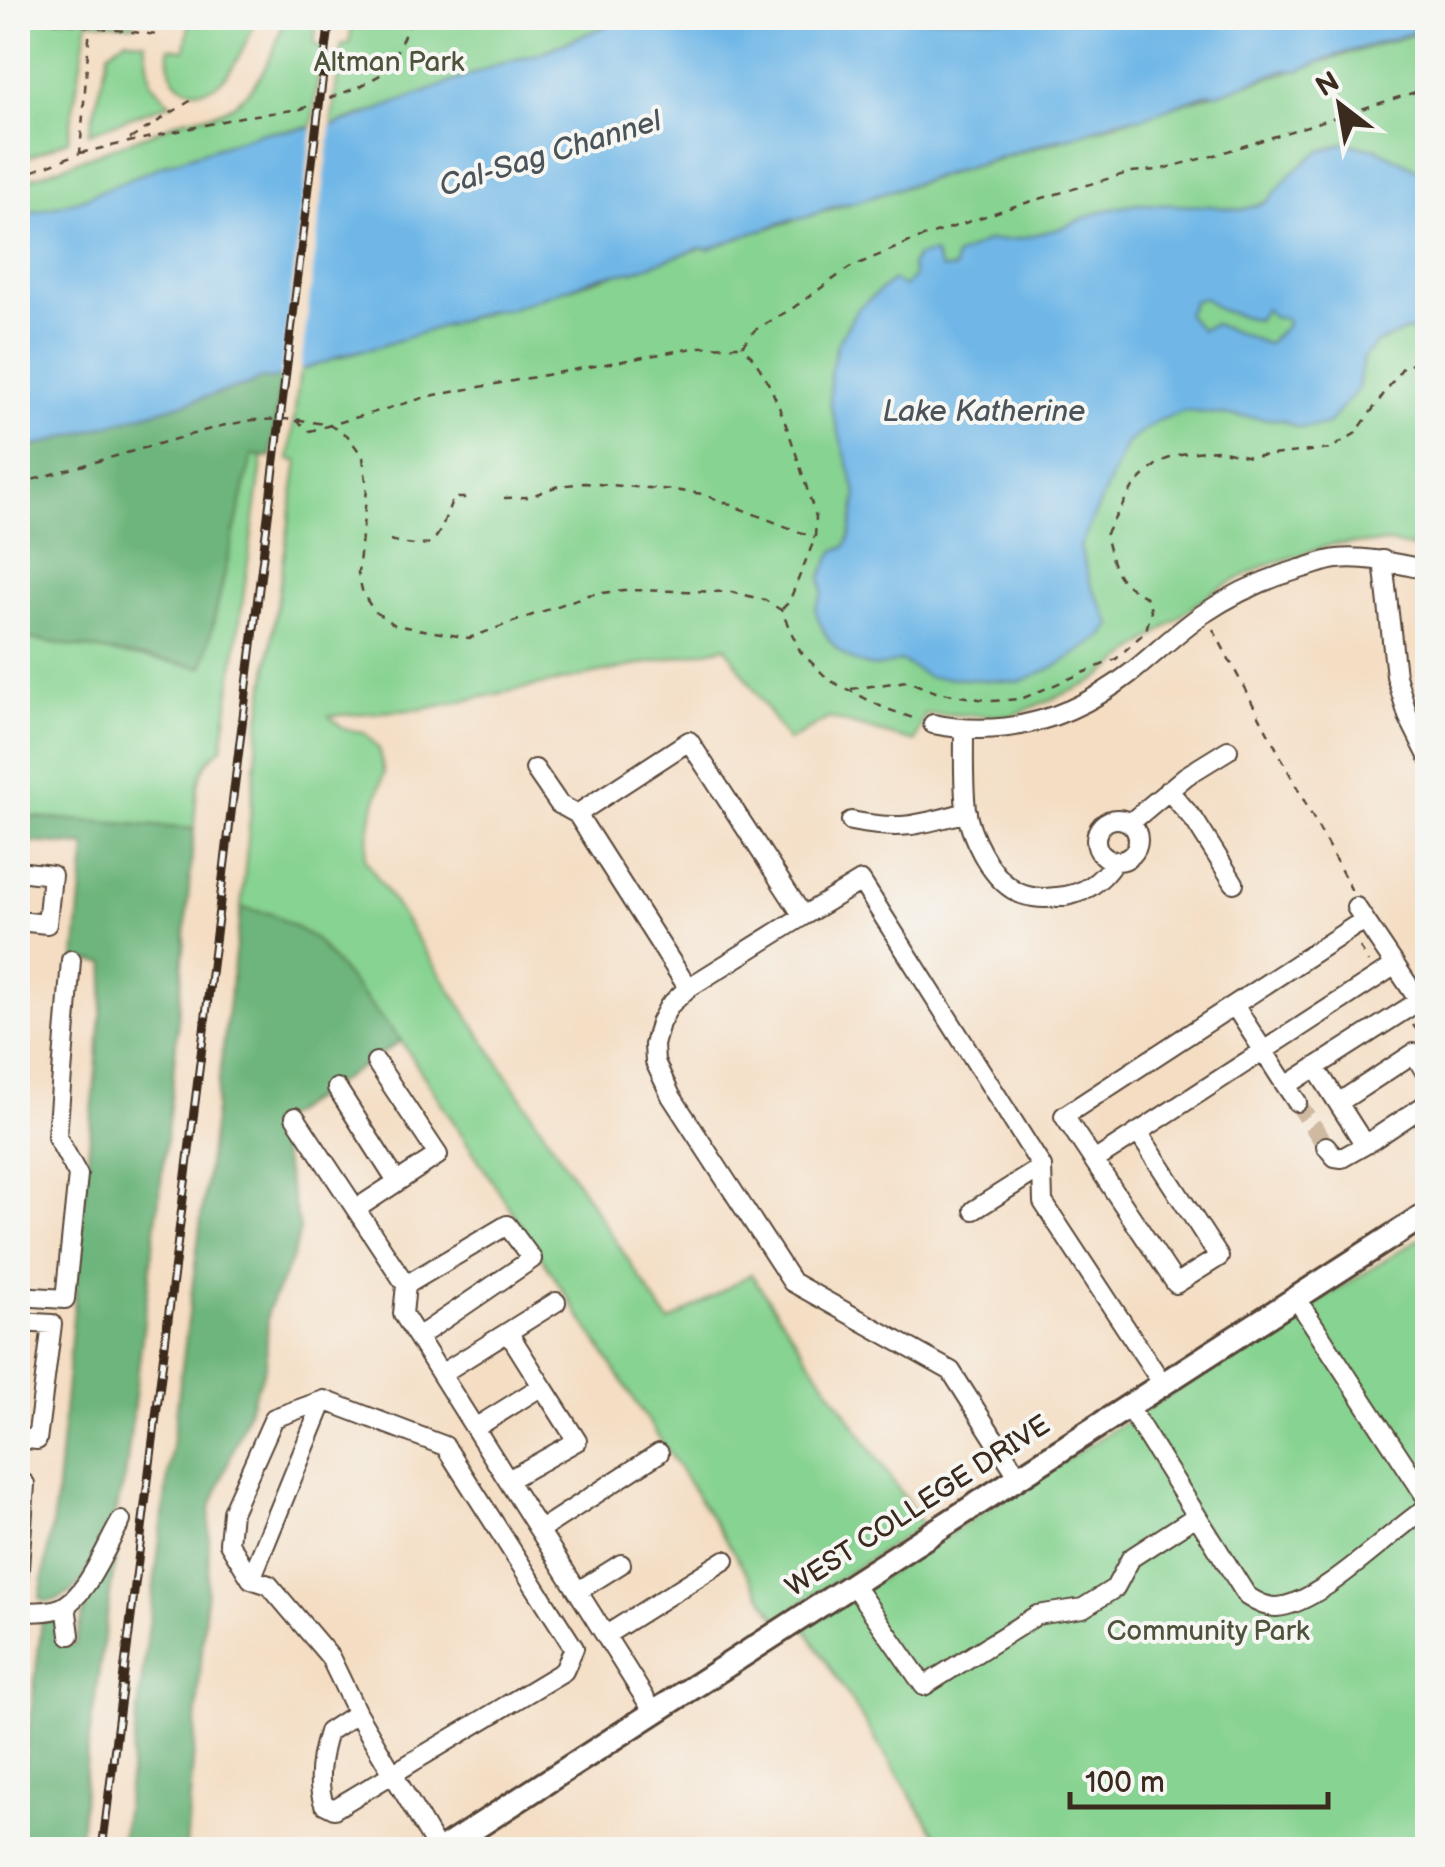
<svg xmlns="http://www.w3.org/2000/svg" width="1445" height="1867" font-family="'Balsamiq Sans',sans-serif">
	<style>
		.green { fill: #87d391; stroke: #617e58; stroke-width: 2.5 }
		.forest { fill: #6db57b; stroke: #54704c; stroke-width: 2.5 }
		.water { fill: #70b7e7; stroke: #567082; stroke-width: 2.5; fill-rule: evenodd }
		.pier { fill: #f4ddc2 }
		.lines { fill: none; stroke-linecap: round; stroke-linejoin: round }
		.minor-tunnel { stroke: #cfb9a1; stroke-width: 18; stroke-dasharray: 18 9; stroke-linecap: butt }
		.minor-casing { stroke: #574537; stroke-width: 22 }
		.major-casing { stroke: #574537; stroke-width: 28 }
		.path { stroke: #574537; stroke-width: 2.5; stroke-dasharray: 8 8; stroke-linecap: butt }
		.minor { stroke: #fff; stroke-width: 18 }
		.major { stroke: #fff; stroke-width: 22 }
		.rail-casing { stroke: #3b2a1e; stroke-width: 9 }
		.rail { stroke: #f6f6f2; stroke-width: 5; stroke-dasharray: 15; stroke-linecap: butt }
		.labels { text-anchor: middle; stroke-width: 8; stroke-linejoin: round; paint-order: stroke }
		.park-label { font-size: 28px; fill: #4e543b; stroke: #f6f6f2 }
		.street-label { font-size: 28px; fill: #3b2a1e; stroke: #f6f6f2 }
		.water-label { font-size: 30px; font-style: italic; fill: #4b545a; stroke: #f6f6f2 }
	</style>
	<rect width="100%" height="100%" fill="#f6f6f2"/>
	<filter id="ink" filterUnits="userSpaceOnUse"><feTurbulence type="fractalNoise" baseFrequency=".01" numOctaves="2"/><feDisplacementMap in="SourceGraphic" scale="20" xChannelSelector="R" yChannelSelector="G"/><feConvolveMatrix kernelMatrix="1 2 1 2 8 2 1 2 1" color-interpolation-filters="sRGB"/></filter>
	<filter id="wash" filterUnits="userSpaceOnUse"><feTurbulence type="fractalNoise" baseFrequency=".0048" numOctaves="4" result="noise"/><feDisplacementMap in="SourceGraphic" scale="40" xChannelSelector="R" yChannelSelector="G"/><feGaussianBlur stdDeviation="2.25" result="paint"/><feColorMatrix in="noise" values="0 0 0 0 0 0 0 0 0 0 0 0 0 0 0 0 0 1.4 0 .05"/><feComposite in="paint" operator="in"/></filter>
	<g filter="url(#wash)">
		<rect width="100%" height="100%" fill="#f4ddc2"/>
		<!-- green -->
		<path class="green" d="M18,18H135L134,25L88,21L68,140L18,162Z
			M190,18H258C248,37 238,64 223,79C208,95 180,94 171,72C168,65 169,56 169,48L185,50Z
			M285,18H317L314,45L322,46L312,127L261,133L79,200L18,216V183L163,129C186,114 192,120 216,113C255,101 274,54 285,18Z
			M353,18H624L541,53L502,63L470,78L331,126L342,44H349Z
			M1427,30V550L1387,543L1334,544L1264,566L1212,592L1095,681L1012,716L925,714L915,742L829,718L788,741L726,647L424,709L329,716L344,729L364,732L379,749L384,774L372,814L365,859L669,1322L751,1274L923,1525L777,1619L401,1041L314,938L272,914L241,908L260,720L298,461L289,460L300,369Z
			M126,39L145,42L151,83L171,103L89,133L109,51Z
			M252,455L263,456L222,748C194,767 196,798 194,829L18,816V637L203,667Z
			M1427,1234V1849H945L805,1628L1015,1491Z"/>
		<!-- forest -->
		<path class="forest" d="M281,376L271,457L252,455L203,667L18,637V451L251,384L261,378Z
			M18,816L194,829L172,1090L125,1478C115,1516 93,1599 45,1602L40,1598L56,1500L106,963L75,959L86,846L18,841Z
			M241,908L272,914L314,938L401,1041L274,1124L300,1230L292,1258L268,1310L266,1365L210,1509L208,1573L186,1849L120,1850Z
			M117,1547L87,1754L79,1849L18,1850V1826L42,1620H58L63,1645L75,1644C84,1606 92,1577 117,1547Z"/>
		<!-- water -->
		<path class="water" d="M624,18H1427V29L1334,56L1299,71L1284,70L1218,94L1209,93L1141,118C1114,115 1086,137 1059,139L880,194C865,200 855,203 840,205C822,208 811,220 792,219L708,249L700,248L634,271L602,276L509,309L492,310L378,347L340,355L327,362L272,379L261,378L251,384L18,451V216L79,200L166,164L261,133L331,126L357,118L502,63L541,53Z
			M1345,143L1377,149L1427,175V334L1408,330L1377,343L1363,358L1358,389L1327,425L1299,428L1281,420L1185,411L1157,421L1127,443L1080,547L1090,583L1112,625L1102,637L1057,666L1019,682L928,677L901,661C891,663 878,669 869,666C838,659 823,637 815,609L823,593L821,577L834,551L845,547L850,536L857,495L830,403V375L837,344L857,309L893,280L904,287L914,276L911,265L917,256L934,253L941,269H954L955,257L987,241L1017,239L1058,229L1101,211L1137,204L1211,206L1241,210L1267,202L1292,173L1318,152ZM1204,298L1220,310L1257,320L1265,309L1273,317L1286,319L1287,325L1267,344L1214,324L1201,330L1187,314L1193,301Z"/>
		<!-- pier -->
		<path class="pier" d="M332,120L300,374L280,381L313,123Z"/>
	</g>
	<g filter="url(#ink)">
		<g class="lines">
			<!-- minor-tunnel -->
			<path class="minor-tunnel" d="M1297,1102L1326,1146"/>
			<!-- minor casing -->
			<g class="minor-casing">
				<path id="minor" d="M1383,560L1396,676L1408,716L1428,756
					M933,724C1006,739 1073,718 1132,672C1156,653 1178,631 1203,614C1233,594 1265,579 1300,569C1312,566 1325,560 1337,559C1367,556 1398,564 1428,570
					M964,730C964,756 963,783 966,809C970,835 989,874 1012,889C1024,898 1043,899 1057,897C1083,895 1100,883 1114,862
					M535,769L559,804L577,814L688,988
					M1168,790L1195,821L1234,883
					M577,814L689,741L803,916L861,881L1042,1167L1043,1202L1162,1383
					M1096 840a21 21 0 1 1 42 0a21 21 0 1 1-42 0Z
					M851,821C901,831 919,825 967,812
					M1130,823L1186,776L1228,750
					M18,871L52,875L47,924L18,921
					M1356,907L1428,1014
					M803,916L688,988L669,1006L660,1023L654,1045L655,1062L671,1096L792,1282L951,1371L1018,1476
					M1234,1005L1286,1086L1419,1001
					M1315,1067L1365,1145L1428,1103
					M1286,1086L1297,1102
					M337,1088L397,1182
					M1338,1103L1414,1053L1428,1077
					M295,1117L406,1285L403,1314L653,1711
					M1138,1132L1219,1257L1176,1284L1064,1116L1364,920
					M1326,1146L1335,1157L1342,1158L1365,1145
					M1094,1161L1394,966
					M356,1209L438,1155L376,1062
					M974,1210L1042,1167
					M406,1285L507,1225L532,1259L418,1337
					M18,1296L65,1299L78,1175L57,1137L71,960
					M1296,1298L1428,1500
					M18,1322L52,1324L37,1440L18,1438
					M441,1374L556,1302
					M1128,1406L1247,1596C1256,1602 1265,1607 1276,1607C1320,1605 1390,1531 1428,1507
					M475,1428L542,1386L508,1332
					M508,1480L577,1441L542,1386
					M18,1484H25L18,1582
					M540,1530L659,1453
					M251,1579L324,1400
					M852,1583L924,1686L1037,1615L1083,1608L1115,1588L1131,1558L1196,1516
					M578,1591L621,1564
					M66,1605L70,1635
					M18,1612C30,1611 45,1613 57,1609C86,1601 106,1545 121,1521
					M606,1635L725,1560
					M357,1713L328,1732C321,1754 316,1783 324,1804L334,1809L564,1671L574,1648L445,1446L324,1400L274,1418L232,1512L229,1543L251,1579L269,1585L330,1657L357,1713L438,1850"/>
			</g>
			<!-- major casing -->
			<g class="major-casing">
				<path id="major" d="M441,1850L1428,1213"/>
			</g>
			<!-- path -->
			<path class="path" d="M20,18L158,35
				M460,18L479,20L499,18
				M130,139L190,101
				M80,153L241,117L301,109L361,86L387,71L409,25L417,18
				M18,177L80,153L90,26
				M296,420L310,431L430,396L699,347L739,346
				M18,484L221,426L253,420L295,419L329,425L347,435L363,457L367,489L358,573L363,594L374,611L395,625L469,638L588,595L624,590L732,592L765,600L781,610L800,651L829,680L884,708L916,719
				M504,498L529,497L558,486L585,483L673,490L703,494L815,538
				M390,540C439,554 436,540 453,498H468
				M782,609L789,602L815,538L816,517C800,470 778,379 742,346L755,330L793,308L849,268L912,241L1012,207L1131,172L1158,170L1212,156L1428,88
				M1213,629L1352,891
				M851,689L907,681L936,692L991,701L1021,699L1116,659L1146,631L1151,611L1148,598C1115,583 1114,568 1105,535L1134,485L1159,462L1181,454L1204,451L1219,450L1250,457L1330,449L1356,433L1403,367L1425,360L1428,364
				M1360,947L1368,962
				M1413,1025L1423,1038"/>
			<!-- minor -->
			<use href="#minor" class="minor"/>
			<!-- major -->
			<use href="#major" class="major"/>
			<!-- rail casing -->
			<g class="rail-casing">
				<path id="rail" d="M102,1850L330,18"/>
			</g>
			<!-- rail -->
			<use href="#rail" class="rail"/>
		</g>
	</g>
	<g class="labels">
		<!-- park labels -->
		<g class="park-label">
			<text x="389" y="71">Altman Park</text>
			<text x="1208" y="1640">Community Park</text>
		</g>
		<!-- street labels -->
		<g class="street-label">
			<text transform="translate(917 1505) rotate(-33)" y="10">WEST COLLEGE DRIVE</text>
		</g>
		<!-- water labels -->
		<g class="water-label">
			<text transform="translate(550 153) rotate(-17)" y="10">Cal-Sag Channel</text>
			<text x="984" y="421">Lake Katherine</text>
		</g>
	</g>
	<!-- margin -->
	<rect width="1445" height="1867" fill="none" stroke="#f6f6f2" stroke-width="60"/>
	<!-- north arrow -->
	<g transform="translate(1340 105) rotate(329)" stroke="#f6f6f2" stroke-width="8" paint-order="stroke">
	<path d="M0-8L18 38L0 25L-18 38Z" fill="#3b2a1e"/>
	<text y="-15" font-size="28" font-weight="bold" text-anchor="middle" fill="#3b2a1e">N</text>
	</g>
	<!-- scale -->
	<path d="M1070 1792v15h258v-15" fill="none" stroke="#3b2a1e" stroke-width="5"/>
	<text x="1085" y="1792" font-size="30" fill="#3b2a1e" stroke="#f6f6f2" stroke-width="8" paint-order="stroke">100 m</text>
</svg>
